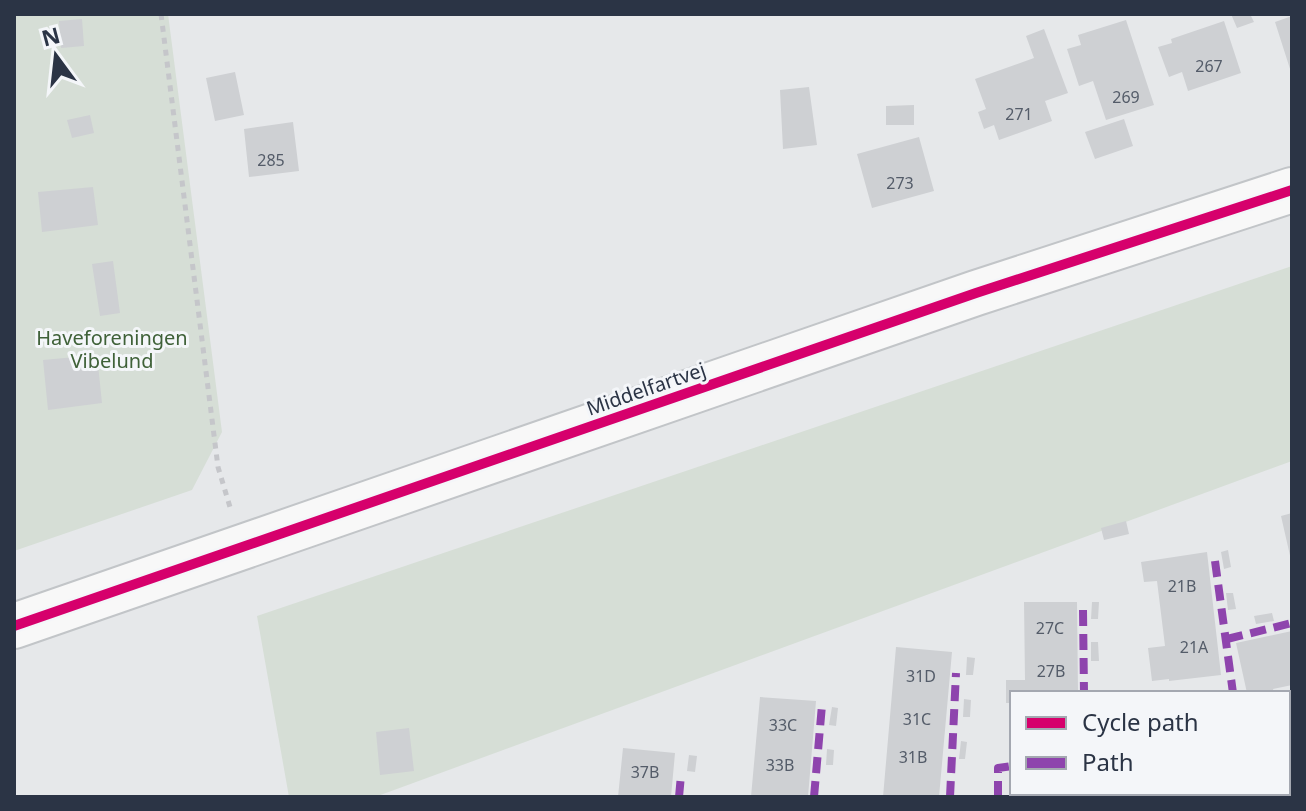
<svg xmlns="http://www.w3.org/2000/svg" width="1306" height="811" font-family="'Noto Sans',sans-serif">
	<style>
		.green { fill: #d6ded6 }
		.building { fill: #ced0d3 }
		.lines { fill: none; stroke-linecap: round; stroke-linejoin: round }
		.minor-casing { stroke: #c4c6c8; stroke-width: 42 }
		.major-casing { stroke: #c2c5c8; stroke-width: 48 }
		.path { stroke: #c5c6ca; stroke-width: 5; stroke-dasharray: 6 6; stroke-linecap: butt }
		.minor { stroke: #f5f6f7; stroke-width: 38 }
		.major { stroke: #f8f8f8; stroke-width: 44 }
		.quiet { stroke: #8e44ad; stroke-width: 8; stroke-dasharray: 16 8; stroke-linecap: butt }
		.cycleway-casing { stroke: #f4f6f9; stroke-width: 15 }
		.cycleway { stroke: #d6006c; stroke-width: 10 }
		.labels { text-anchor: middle; stroke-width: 6; stroke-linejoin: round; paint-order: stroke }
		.number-label { font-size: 16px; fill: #545c69 }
		.park-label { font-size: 20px; fill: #3f6138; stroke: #f4f6f9 }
		.street-label { font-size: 20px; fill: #2b3445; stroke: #f4f6f9 }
	</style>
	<rect width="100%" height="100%" fill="#e6e8ea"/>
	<!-- green -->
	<path class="green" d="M14,14H168L222,432L192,490L14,551Z
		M1292,266V461L375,797H289L257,616Z"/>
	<!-- building -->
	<path class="building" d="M1231,14H1250L1254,22L1237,28Z
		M1292,16V72H1291L1275,22Z
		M82,19L84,46L61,48L59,21Z
		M1126,20L1154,105L1106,120L1093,81L1079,86L1067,49L1081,45L1078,35Z
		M1224,21L1241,73L1188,91L1182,72L1169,77L1158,47L1172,43L1171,39Z
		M1044,29L1068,93L1045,101L1052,121L999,140L994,125L984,129L978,112L986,109L975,79L1034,58L1026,36Z
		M235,72L244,115L215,121L206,78Z
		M809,87L817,145L783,149L780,90Z
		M914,105V125H886V106Z
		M90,115L94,133L72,138L67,120Z
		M1124,119L1133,146L1095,159L1085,132Z
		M293,122L299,171L249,177L244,129Z
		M919,137L934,191L872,208L857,154Z
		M93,187L98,225L42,232L38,192Z
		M113,261L120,313L100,316L92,264Z
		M97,355L102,403L48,410L43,360Z
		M1292,513V560H1291L1281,516Z
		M1126,521L1129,534L1104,540L1101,528Z
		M1228,550L1231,567L1224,569L1221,552Z
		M1207,552L1221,675L1169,681V679L1152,681L1148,648L1165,646L1157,581L1144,582L1141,562Z
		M1226,593H1233L1236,609L1228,610Z
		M1024,602H1077L1078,693H1012V703H1006V680H1025Z
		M1092,602H1099L1098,619H1091Z
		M1272,613L1274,621L1256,624L1254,616Z
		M1292,631V685L1273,689L1274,693H1247L1236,643Z
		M1091,642H1098L1099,661H1091Z
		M896,647L952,652L939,797H883Z
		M967,657L975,658L973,675H966Z
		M760,697L816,701L808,797H751Z
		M964,699L971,700L970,717H963Z
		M832,707L838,708L836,726L829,725Z
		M409,728L414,771L380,775L376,732Z
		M961,741L967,742L965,759H959Z
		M623,748L675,753L671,797H618Z
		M1292,748V773L1289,774L1288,749Z
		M827,749L834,750L833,765H826Z
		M689,755L697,756L695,772L687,771Z
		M1017,793H1054V797H1017Z"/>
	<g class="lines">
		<!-- minor casing -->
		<g class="minor-casing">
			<path id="minor" d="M1263,793L1264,797
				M1187,797L1216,793"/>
		</g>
		<!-- major casing -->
		<g class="major-casing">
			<path id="major" d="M14,626L976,293L1292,190"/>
		</g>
		<!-- path -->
		<path class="path" d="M161,14L218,467L230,507"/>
		<!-- minor -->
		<use href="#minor" class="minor"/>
		<!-- major -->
		<use href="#major" class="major"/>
		<!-- quiet -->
		<path class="quiet" d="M1215,561L1233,693
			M1083,610L1084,693
			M1227,639L1292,623
			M1288,731H1292
			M679,797L681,775
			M814,797L822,705
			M950,797L956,673
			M998,797V768L1012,766"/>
		<!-- cycleway casing -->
		<g class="cycleway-casing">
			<path id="cycleway" d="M14,626L976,293L1292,190"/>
		</g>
		<!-- cycleway -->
		<use href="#cycleway" class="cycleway"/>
	</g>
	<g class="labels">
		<!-- number labels -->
		<g class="number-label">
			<text x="1209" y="72">267</text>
			<text x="1126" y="103">269</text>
			<text x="1019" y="120">271</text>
			<text x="271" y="166">285</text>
			<text x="900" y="189">273</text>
			<text x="1182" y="592">21B</text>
			<text x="1050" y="634">27C</text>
			<text x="1194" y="653">21A</text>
			<text x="1051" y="677">27B</text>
			<text x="921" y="682">31D</text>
			<text x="917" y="725">31C</text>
			<text x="783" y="731">33C</text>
			<text x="913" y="763">31B</text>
			<text x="780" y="771">33B</text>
			<text x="645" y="778">37B</text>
		</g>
		<!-- park labels -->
		<g class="park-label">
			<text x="112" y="345">Haveforeningen<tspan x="112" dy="23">Vibelund</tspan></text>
		</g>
		<!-- street labels -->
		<g class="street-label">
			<text transform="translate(646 389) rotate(-19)" y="7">Middelfartvej</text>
		</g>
	</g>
	<!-- border -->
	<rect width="1306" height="811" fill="none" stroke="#2b3445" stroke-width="32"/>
	<!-- legend -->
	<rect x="1010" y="691" width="280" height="104" fill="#f4f6f9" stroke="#a4a8b1" stroke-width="2"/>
	<rect x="1026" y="717" width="40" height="12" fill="#d6006c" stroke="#a4a8b1" stroke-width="2"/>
	<text x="1082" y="731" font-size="24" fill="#2b3445">Cycle path</text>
	<rect x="1026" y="757" width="40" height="12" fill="#8e44ad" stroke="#a4a8b1" stroke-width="2"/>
	<text x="1082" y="771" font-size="24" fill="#2b3445">Path</text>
	<!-- north arrow -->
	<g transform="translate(56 56) rotate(345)" stroke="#f4f6f9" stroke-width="6" paint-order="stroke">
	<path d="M0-6L14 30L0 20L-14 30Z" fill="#2b3445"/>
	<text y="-12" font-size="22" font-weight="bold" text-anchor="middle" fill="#2b3445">N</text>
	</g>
</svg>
